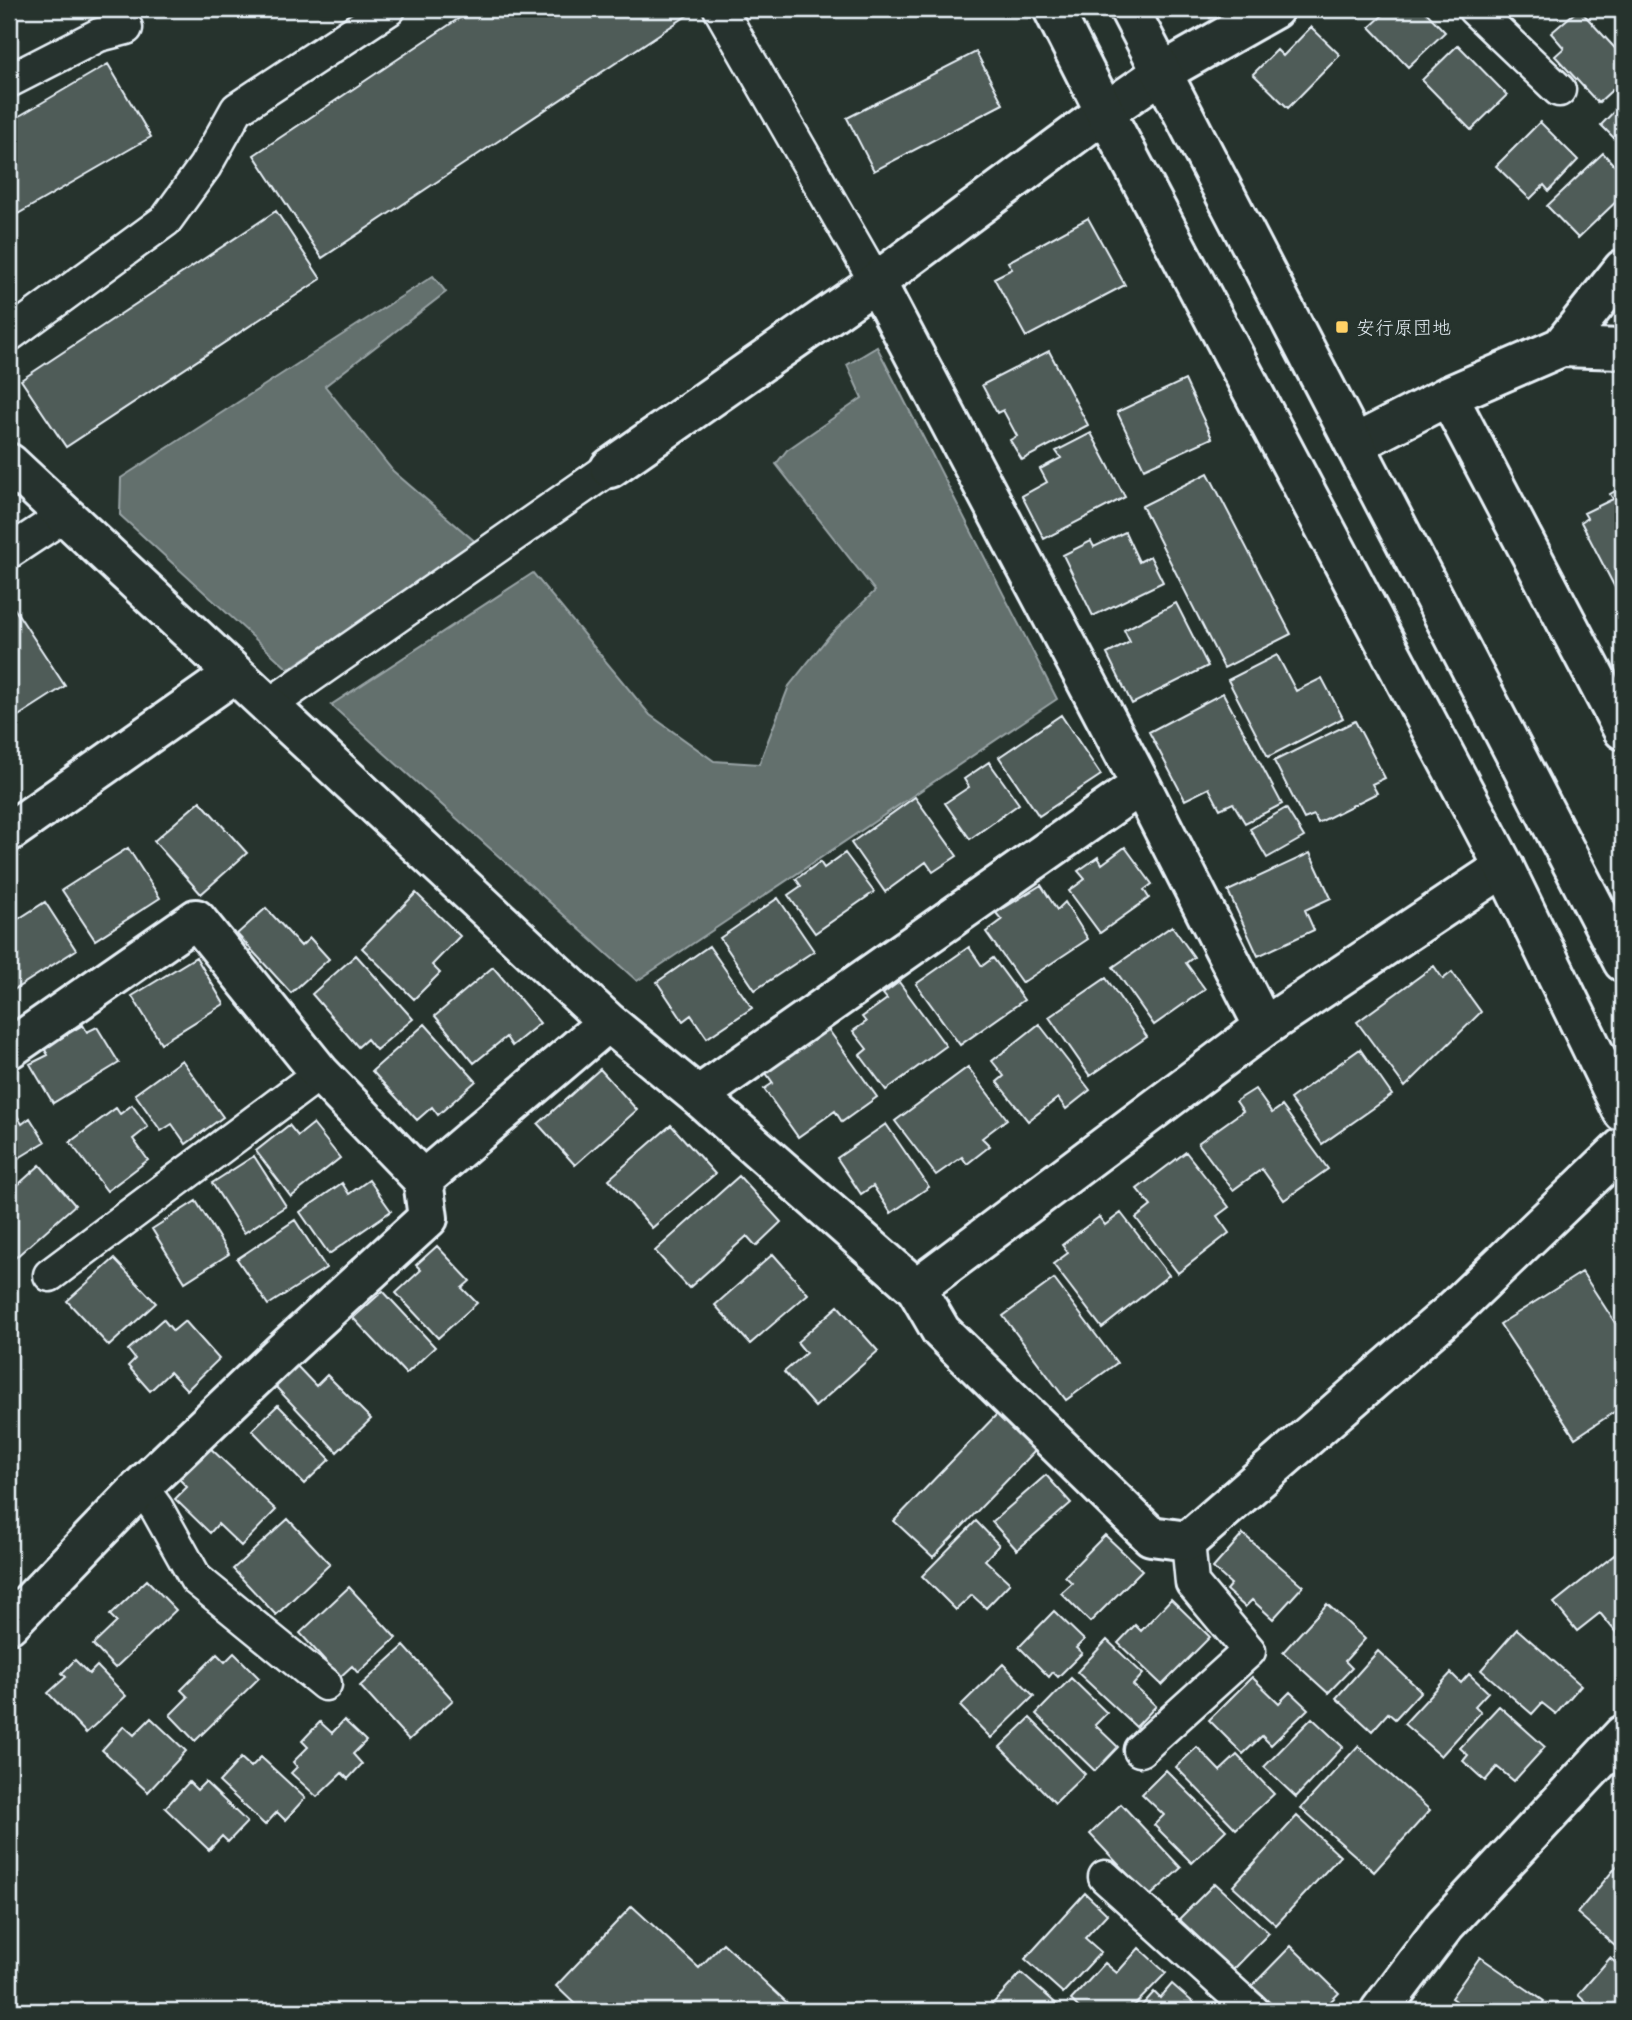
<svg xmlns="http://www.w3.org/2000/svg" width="1632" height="2020" font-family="Mali,'Klee One',sans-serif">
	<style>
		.water { fill: #636f6d; stroke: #98a3a5; stroke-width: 2 }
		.building { fill: #505c59; stroke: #e8f1f8; stroke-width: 2 }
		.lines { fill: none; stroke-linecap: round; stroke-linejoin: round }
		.lane-casing { stroke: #e8f1f8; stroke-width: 37 }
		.street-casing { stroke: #e8f1f8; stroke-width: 44 }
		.secondary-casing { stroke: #e8f1f8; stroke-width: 44 }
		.lane { stroke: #26332d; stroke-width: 32 }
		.street { stroke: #26332d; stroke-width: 38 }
		.secondary { stroke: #26332d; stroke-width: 38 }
		.poi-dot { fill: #ffd166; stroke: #26332d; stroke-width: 2.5 }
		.labels { text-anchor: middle; stroke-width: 5; stroke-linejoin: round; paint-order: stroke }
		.poi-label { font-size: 19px; fill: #e8f1f8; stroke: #26332d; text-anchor: start }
	</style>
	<rect width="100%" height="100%" fill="#26332d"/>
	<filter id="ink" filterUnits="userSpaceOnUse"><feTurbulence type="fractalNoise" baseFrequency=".0143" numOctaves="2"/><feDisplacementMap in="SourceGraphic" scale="14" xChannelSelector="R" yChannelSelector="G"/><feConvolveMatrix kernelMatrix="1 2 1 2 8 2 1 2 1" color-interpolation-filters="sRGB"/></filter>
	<g filter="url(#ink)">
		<!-- water -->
		<path class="water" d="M433,276L446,292L325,386L393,471L479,545L288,669L120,515L121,478Z
			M877,347L1057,699L637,981L331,705L533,573L650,715L714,761L759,764L789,686L829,636L875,591L776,464L787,450L862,398L847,365Z"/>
		<!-- building -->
		<path class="building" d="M473,9H697L322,258L254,155Z
			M1204,9H1227L1210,18Z
			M1376,9H1423L1445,32L1408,67L1370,27L1382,16Z
			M1579,9L1623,57V80L1598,103L1555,56L1564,48L1551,33Z
			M1311,27L1340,55L1288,108L1253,74L1277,50L1283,56Z
			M1458,45L1507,95L1471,130L1422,80Z
			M976,52L1003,104L874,171L847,118Z
			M108,64L151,137L9,219V122Z
			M1623,102V147L1601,125Z
			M1540,122L1578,160L1549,191L1544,185L1530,199L1496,166Z
			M1603,153L1623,175V195L1578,238L1547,206Z
			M276,211L321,279L66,447L21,380Z
			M1088,218L1125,285L1026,337L994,278L1012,269L1008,262Z
			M1049,351L1088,425L1022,460L1010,440L1017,436L1003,410L997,413L982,385Z
			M1185,380L1212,438L1144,469L1117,412Z
			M1091,433L1125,497L1044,539L1022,496L1047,482L1040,469L1061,458L1056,451Z
			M1208,473L1291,634L1224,668L1142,506Z
			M1623,481V603L1581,522L1587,518L1584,513L1613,499L1610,494L1622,487L1620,483Z
			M1125,532L1139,562L1150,556L1163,582L1093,616L1063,555L1091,541L1094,547Z
			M1176,603L1208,666L1132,704L1107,654L1130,642L1124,630Z
			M14,608L65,686L9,722V611Z
			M1277,655L1296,691L1322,678L1343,718L1268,757L1228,680Z
			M1223,693L1282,804L1245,823L1233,803L1220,809L1209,788L1185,800L1149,732Z
			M1061,715L1101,775L1039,816L999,757Z
			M1355,721L1385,778L1372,784L1377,793L1318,823L1314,815L1304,819L1274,761Z
			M989,762L1019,804L970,839L945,803L969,787L964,779Z
			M915,797L957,856L933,872L926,862L885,892L851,843Z
			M200,801L247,853L201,894L154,841Z
			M1286,808L1304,837L1267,858L1250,829Z
			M1125,847L1152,884L1144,890L1149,898L1100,933L1069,891L1085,879L1078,871L1098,857L1102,864Z
			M128,848L160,898L95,940L62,890Z
			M845,853L874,892L815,933L788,895L801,886L796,879L820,862L824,868Z
			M1310,853L1331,898L1305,910L1314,930L1258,956L1228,891Z
			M1041,885L1057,910L1065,902L1088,939L1022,983L986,932L1002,920L996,913Z
			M416,893L460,936L432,965L440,973L414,999L362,948Z
			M778,898L814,951L755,990L720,938Z
			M45,902L76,950L12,991L9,986V925Z
			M266,908L301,946L310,938L329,959L291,993L237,934Z
			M1172,926L1194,957L1186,963L1205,989L1154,1025L1113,967Z
			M709,946L752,1008L707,1038L691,1015L683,1021L657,982Z
			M969,947L982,966L993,958L1024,1000L960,1045L916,984Z
			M356,955L413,1019L376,1050L367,1039L358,1047L312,994Z
			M196,957L224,1004L161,1043L132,996Z
			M1434,966L1443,979L1452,972L1481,1012L1405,1087L1357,1022Z
			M493,967L540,1023L512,1046L506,1037L474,1063L435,1016Z
			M1106,978L1147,1037L1090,1076L1049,1017Z
			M899,982L946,1046L886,1090L860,1055L867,1049L853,1031L866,1022L862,1017L887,999L883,994Z
			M425,1024L476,1081L438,1115L432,1107L417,1120L372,1071Z
			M1039,1024L1090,1090L1066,1109L1058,1098L1028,1121L997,1082L1004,1076L992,1061Z
			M83,1025L87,1032L97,1027L119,1063L53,1103L30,1064L48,1055L44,1048Z
			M828,1029L877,1097L842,1122L835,1111L798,1137L764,1089L773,1083L766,1073Z
			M1360,1049L1392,1095L1322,1144L1290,1099Z
			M182,1060L223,1117L186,1144L172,1124L161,1131L135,1094Z
			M968,1067L1007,1119L982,1138L990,1146L967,1164L962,1157L936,1175L895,1121Z
			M600,1069L637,1110L575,1165L538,1124Z
			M1255,1089L1272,1113L1282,1106L1328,1169L1284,1200L1262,1169L1233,1190L1198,1143L1243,1111L1236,1101Z
			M9,1102L22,1124L30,1118L45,1142L9,1164Z
			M132,1105L148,1127L133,1139L148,1160L107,1191L70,1142L116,1108L120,1114Z
			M313,1124L340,1158L291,1197L256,1151L289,1125L298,1136Z
			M886,1124L929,1187L891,1213L873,1186L861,1194L837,1158Z
			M671,1125L715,1174L652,1228L609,1179Z
			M1186,1152L1229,1207L1217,1216L1229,1233L1178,1273L1136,1218L1151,1206L1137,1189Z
			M254,1156L286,1206L244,1233L212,1183Z
			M40,1165L75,1205L15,1258L9,1251V1193Z
			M739,1176L781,1222L756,1246L747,1236L689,1288L655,1251Z
			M369,1180L391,1211L329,1254L300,1212L342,1183L349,1194Z
			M196,1201L229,1254L185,1282L152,1229Z
			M1121,1213L1169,1275L1102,1328L1053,1264L1068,1253L1062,1245L1099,1217L1105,1225Z
			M295,1220L326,1268L268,1305L237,1259Z
			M437,1246L470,1281L462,1288L477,1303L438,1338L396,1293L421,1270L416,1265Z
			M773,1254L808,1294L750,1344L715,1305Z
			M114,1259L156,1303L109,1346L67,1301Z
			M1582,1272L1623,1335V1406L1575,1438L1500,1324Z
			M1054,1279L1117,1363L1066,1400L1003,1316Z
			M383,1291L435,1347L406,1374L353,1318Z
			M838,1306L878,1351L815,1407L784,1372L806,1353L797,1342Z
			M163,1319L173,1331L185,1321L219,1359L187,1390L170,1372L150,1391L128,1366L135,1359L128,1350Z
			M296,1365L316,1386L327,1375L371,1419L337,1452L275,1386Z
			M278,1405L330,1459L304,1484L252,1430Z
			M999,1412L1038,1448L933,1557L894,1521Z
			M207,1445L276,1510L241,1546L218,1524L210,1533L175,1499L187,1487L176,1476Z
			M1046,1475L1071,1503L1017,1550L992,1522Z
			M288,1519L330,1564L276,1615L233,1569Z
			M976,1521L999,1545L985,1560L1010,1583L986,1608L972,1595L956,1610L922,1576Z
			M1243,1534L1303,1586L1273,1619L1252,1600L1245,1607L1226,1590L1231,1584L1213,1568Z
			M1105,1535L1142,1570L1090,1622L1061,1593L1072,1583L1065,1576Z
			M1618,1552L1623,1559V1641L1600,1613L1577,1631L1554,1603Z
			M147,1580L176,1610L115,1668L93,1645L117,1622L110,1615Z
			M349,1587L396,1638L358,1673L352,1666L340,1677L300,1633Z
			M1171,1599L1210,1637L1162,1685L1118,1643L1135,1625L1141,1631Z
			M1327,1604L1365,1639L1345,1661L1352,1668L1328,1693L1283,1652Z
			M1054,1611L1084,1640L1076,1648L1082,1653L1058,1677L1053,1672L1049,1677L1019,1647Z
			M1517,1629L1581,1685L1556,1714L1542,1703L1532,1714L1481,1670Z
			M1107,1640L1143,1674L1133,1685L1156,1706L1136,1727L1077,1672Z
			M404,1646L453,1700L409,1740L360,1686Z
			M1378,1651L1421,1691L1395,1719L1388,1713L1372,1731L1336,1698Z
			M234,1653L259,1678L195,1741L170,1715L188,1697L181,1690L217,1654L225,1662Z
			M75,1660L89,1674L97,1666L126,1696L86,1733L48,1693L66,1677L62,1673Z
			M1003,1664L1034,1696L991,1738L960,1706Z
			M1451,1673L1461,1683L1469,1674L1488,1692L1475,1706L1481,1712L1441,1756L1404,1724Z
			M1252,1677L1279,1703L1290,1692L1308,1709L1271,1745L1262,1736L1243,1754L1209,1720Z
			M1071,1678L1107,1713L1095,1725L1118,1747L1095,1771L1036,1714Z
			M1499,1706L1545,1747L1514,1781L1497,1767L1485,1781L1463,1761L1468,1755L1460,1748Z
			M151,1718L186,1751L148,1792L102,1750L124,1726L134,1735Z
			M1030,1718L1085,1774L1055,1803L1000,1747Z
			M1312,1718L1343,1747L1296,1797L1264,1767Z
			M344,1720L366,1741L353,1754L362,1764L348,1779L342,1773L317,1797L291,1773L297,1767L293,1762L308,1747L302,1741L320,1722L332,1733Z
			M1358,1746L1430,1810L1374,1872L1301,1808Z
			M1197,1747L1220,1771L1237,1755L1274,1794L1236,1829L1176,1767Z
			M261,1757L305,1798L285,1820L277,1812L265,1825L219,1782L241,1758L251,1767Z
			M1166,1770L1226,1830L1192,1863L1154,1825L1164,1815L1142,1794Z
			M189,1782L197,1790L205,1782L247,1822L228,1842L222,1836L209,1850L165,1808Z
			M1121,1804L1181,1868L1149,1897L1090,1834Z
			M1297,1816L1340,1856L1276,1925L1233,1886Z
			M1623,1859V1953L1577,1913Z
			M1215,1883L1269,1933L1233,1970L1179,1919Z
			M1085,1893L1107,1914L1085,1938L1101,1952L1063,1993L1025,1959Z
			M632,1906L699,1968L723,1943L796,2011H582L556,1986Z
			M1291,1946L1339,1993L1321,2011H1279L1252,1986Z
			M1139,1948L1166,1973L1129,2011H1082L1071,2000L1105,1963L1117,1973Z
			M1480,1957L1544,2001L1537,2011H1469L1451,1998Z
			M1610,1958L1623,1969V2011H1592L1593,2009L1578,1995Z
			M1021,1973L1060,2007L1056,2011H986Z
			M1172,1984L1196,2005L1190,2011H1137L1154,1992L1160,1998Z"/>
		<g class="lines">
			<!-- lane casing -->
			<g class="lane-casing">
				<path id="lane" d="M720,9L876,282
					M1474,9L1559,90
					M9,81L99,35L126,28
					M9,335L166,220L205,166L237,109L389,9
					M9,552L65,515
					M268,706L610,468
					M50,1275L320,1073
					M141,1487L157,1509L196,1579L325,1684
					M1140,1750L1249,1651L1192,1583L1188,1541
					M1105,1877L1253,2011"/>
			</g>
			<!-- street casing -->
			<g class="street-casing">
				<path id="street" d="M876,282L1141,785L1264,1027
					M1561,347L1623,349
					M1448,396L1623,730
					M1355,444L1448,396L1561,347L1623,269
					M9,463L608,1022L698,1096L916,1288L1264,1027L1504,867
					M610,468L876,282L1105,112L1163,72L1274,9
					M9,832L234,674
					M9,1049L196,919L320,1073L423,1180L608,1022
					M698,1096L1141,785
					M916,1288L941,1331L1151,1536L1188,1541L1451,1312L1623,1147
					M9,1624L141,1487L281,1353L428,1218L423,1180
					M1380,2011L1445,1925L1623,1735"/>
			</g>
			<!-- secondary casing -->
			<g class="secondary-casing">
				<path id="secondary" d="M1053,9L1105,112L1504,867L1623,1112
					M1129,9L1623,962"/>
			</g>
			<!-- lane -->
			<use href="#lane" class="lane"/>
			<!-- street -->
			<use href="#street" class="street"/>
			<!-- secondary -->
			<use href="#secondary" class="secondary"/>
		</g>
	</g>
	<!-- markers -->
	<rect class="poi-dot" x="1335" y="320" width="14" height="14" rx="3.5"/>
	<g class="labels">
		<!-- poi labels -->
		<g class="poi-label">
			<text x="1356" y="334">安行原団地</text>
		</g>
	</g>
	<!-- margin -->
	<rect width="1632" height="2020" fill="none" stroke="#26332d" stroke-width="35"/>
	<rect x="18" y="18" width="1597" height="1985" fill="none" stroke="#e8f1f8" stroke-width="2.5" filter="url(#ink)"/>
</svg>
